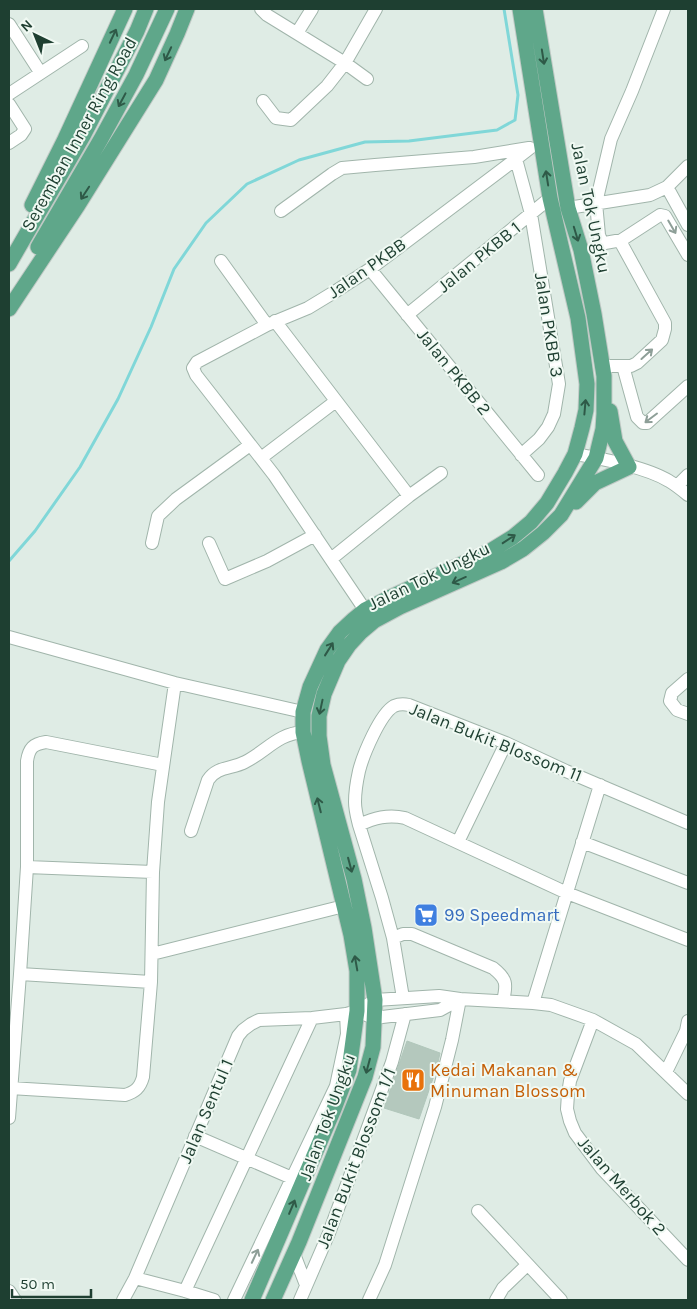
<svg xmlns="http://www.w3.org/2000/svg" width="697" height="1309" font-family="Karla,sans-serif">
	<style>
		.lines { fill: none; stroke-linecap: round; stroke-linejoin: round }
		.stream { stroke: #80d7d8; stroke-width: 3 }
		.building { fill: #b4c8bd; stroke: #b1c7bb }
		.minor-casing { stroke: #a1b5ab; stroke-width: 14 }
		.major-casing { stroke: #c0c9c5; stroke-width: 17 }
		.minor { stroke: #fff; stroke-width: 12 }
		.major { stroke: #5fa78a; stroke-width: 15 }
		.oneway { stroke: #2e5947 }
		.oneway2 { stroke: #8e9f98 }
		.labels { text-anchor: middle; stroke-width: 4; stroke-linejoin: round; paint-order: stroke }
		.street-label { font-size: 18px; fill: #1e3f31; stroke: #f0f9f3 }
		.shop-label { font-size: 18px; fill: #366cbe; stroke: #f0f9f3; text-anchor: start }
		.food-label { font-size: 18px; fill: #c56008; stroke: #f0f9f3; text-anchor: start }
	</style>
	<rect width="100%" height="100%" fill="#dfece5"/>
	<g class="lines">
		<!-- stream -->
		<path class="stream" d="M9,561L35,531L80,467L118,399L151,327L174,269L206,223L247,184L299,160L365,142L409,141L497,130L515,120L518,95L504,9"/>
	</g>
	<!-- building -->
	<path class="building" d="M407,1041L440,1053L437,1067L419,1119L384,1108Z"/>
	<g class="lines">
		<!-- minor casing -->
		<g class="minor-casing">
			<path id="minor" d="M261,9L267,15L345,63L367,79
				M9,24L40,72
				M297,33L312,9
				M9,94L82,46
				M263,101L276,118L291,120L327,86L345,63L376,9
				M9,104L25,129L21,135L9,143
				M516,159L531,214L559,384L554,414L548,427L539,439L521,455
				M667,187L688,225
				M568,208L650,195L667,187L688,166
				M281,211L332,174L342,168L375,165L474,157L529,148
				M620,241L660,215L665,216L688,255
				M221,261L267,325
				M370,269L538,475
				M407,315L550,198
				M275,321L409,496
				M602,366H631L637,363L662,340L665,329V323L620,241H616L605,243L601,240L599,235L596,203L611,139L632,91L664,9
				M623,366L637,417L643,423H647L688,386
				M575,454C602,459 646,467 669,481C676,485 682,490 688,495
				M261,458L336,401
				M677,486L688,475
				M152,543L158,516L176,499L250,445
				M209,543L225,579L267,561L315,535
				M331,559L409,496L441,473
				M365,610L274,475L196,375L193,368L197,362L267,325L308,308L336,291L370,269L516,159L530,148
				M9,637L175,683L303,712
				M688,679L672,693L670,701L677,710L688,714
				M359,825C374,818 388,814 405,818L567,893L688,940
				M191,831L208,780C217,766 232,769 245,762C267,751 277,734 303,732
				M458,842L506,743
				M582,842L688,883
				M27,867L153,872
				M393,938L403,934H412L493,968C507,979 507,984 503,1001
				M152,954L344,906
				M20,974L151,982
				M403,998L393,938L382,898L359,825C357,817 355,810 355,802C355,792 357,780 359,771C363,755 380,714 394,706C399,704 404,704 409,705L506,743L566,771L688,823
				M533,1003L600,785
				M366,1015L374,1018L440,1010L460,999
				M593,1020L570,1081L568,1094L567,1109L570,1121L575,1133L602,1169L688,1260
				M666,1072L686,1031L688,1021
				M10,1088L125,1095C135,1092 140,1088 143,1077L151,982L153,872L158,802L175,683
				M9,1118L20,974L27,867V761C29,748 33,744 46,742L163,765
				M195,1136L292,1178
				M478,1211L561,1300
				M294,1254L306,1285
				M135,1278L185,1291L214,1300
				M9,1291L15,1300
				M185,1291L312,1018
				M123,1300L135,1278L238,1036L243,1030L251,1024L259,1020L312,1018L346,1014L357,1011L375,1000L439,996L460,999L533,1003L551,1005L593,1020L636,1044L688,1094
				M234,1300L336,1086L347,1034L346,1014
				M300,1300L329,1233L392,1062L405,1014
				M369,1300L385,1265L435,1107L452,1040L460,999
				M496,1300L503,1288L527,1265"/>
		</g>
		<!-- major casing -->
		<g class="major-casing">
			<path id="major" d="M32,205L65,139L125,9
				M38,247L101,139L136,75L167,9
				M9,264L83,136L137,31L146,9
				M9,309L78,205L156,80L177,34L187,9
				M576,502L595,483L629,467L615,441L610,411
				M252,1300L334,1109L349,1070L357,1011V971L351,935L309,761L303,732V712L310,687L327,650L340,632L354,619L365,610L391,597L492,550L513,537L531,522L547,503L565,473L575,454L582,428L586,410L587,384L578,318L550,198L520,9
				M273,1300L299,1242L365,1077L373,1047L375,1000L364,928L354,879L323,765L319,736V716L324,694L338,661L349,645L361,632L374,621L400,607L501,562L523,549L543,533L561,515L596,458L603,429L604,414V376L594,314L581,250L568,208L535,9"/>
		</g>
		<!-- minor -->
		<use href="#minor" class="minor"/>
		<!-- major -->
		<use href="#major" class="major"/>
	</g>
	<!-- one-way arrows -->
	<defs><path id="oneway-shaft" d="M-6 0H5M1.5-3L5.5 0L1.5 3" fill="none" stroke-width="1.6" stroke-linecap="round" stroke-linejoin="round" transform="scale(1.25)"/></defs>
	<g class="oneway">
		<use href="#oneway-shaft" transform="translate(113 36) rotate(-65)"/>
		<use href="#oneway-shaft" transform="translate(168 54) rotate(115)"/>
		<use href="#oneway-shaft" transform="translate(543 57) rotate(81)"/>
		<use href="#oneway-shaft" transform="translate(122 100) rotate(118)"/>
		<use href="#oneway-shaft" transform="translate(547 178) rotate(-99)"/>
		<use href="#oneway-shaft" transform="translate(85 193) rotate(123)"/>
		<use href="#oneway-shaft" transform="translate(576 234) rotate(73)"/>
		<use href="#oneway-shaft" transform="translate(585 407) rotate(-85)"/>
		<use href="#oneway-shaft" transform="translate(509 539) rotate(-33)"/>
		<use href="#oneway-shaft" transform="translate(459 580) rotate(156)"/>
		<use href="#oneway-shaft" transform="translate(329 649) rotate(-58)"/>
		<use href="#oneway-shaft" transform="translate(321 707) rotate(102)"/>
		<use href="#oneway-shaft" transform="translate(319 805) rotate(-104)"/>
		<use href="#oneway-shaft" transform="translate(350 865) rotate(75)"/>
		<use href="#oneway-shaft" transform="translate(356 963) rotate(-100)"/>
		<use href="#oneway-shaft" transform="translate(368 1066) rotate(105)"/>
		<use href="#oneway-shaft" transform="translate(292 1207) rotate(-67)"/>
	</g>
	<g class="oneway2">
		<use href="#oneway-shaft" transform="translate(672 227) rotate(60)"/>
		<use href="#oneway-shaft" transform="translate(647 354) rotate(-42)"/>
		<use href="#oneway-shaft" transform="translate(651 418) rotate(143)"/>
		<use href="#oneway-shaft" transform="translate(255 1256) rotate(-65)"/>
	</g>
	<!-- icons -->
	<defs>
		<g id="supermarket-square" transform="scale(1.25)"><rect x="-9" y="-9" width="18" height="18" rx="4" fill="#3f7fe0" stroke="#f0f9f3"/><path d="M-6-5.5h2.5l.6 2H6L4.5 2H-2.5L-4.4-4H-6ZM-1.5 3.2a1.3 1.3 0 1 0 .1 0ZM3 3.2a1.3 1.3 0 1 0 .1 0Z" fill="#fff"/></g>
		<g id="restaurant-square" transform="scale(1.25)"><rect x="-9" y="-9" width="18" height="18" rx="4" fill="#e8710a" stroke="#f0f9f3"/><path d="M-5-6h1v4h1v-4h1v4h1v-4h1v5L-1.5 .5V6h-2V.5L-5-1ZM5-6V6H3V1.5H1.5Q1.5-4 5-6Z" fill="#fff"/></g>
	</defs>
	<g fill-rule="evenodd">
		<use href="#supermarket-square" x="426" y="915"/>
		<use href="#restaurant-square" x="413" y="1080"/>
	</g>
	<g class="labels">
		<!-- street labels -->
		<g class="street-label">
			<text transform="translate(79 134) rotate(-61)" y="6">Seremban Inner Ring Road</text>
			<text transform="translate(591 208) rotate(78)" y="6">Jalan Tok Ungku</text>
			<text transform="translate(479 257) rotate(-39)" y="6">Jalan PKBB 1</text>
			<text transform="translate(367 268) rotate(-35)" y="6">Jalan PKBB</text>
			<text transform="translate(549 325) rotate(81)" y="6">Jalan PKBB 3</text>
			<text transform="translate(454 372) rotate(51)" y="6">Jalan PKBB 2</text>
			<text transform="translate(429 576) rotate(-26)" y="6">Jalan Tok Ungku</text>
			<text transform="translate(496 742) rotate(22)" y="6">Jalan Bukit Blossom 11</text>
			<text transform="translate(206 1111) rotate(-67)" y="6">Jalan Sentul 1</text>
			<text transform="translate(327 1117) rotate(-70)" y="6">Jalan Tok Ungku</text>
			<text transform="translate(356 1158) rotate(-69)" y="6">Jalan Bukit Blossom 1/1</text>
			<text transform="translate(622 1186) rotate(49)" y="6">Jalan Merbok 2</text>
		</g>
		<!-- shop labels -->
		<g class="shop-label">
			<text x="444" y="921">99 Speedmart</text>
		</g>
		<!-- food labels -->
		<g class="food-label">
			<text x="430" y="1076">Kedai Makanan &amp;<tspan x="430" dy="21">Minuman Blossom</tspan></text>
		</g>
	</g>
	<!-- border -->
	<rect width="697" height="1309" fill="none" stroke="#1e3f31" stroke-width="20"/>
	<!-- north arrow -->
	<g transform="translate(35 35) rotate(317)" stroke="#f0f9f3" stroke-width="4" paint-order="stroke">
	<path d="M0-4L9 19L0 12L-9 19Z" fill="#1e3f31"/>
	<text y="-8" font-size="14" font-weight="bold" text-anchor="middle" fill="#1e3f31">N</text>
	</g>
	<!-- scale -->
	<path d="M12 1289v8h79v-8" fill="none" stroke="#1e3f31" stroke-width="2.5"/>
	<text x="20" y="1289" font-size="15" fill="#1e3f31" stroke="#f0f9f3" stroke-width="4" paint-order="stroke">50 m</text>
</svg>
